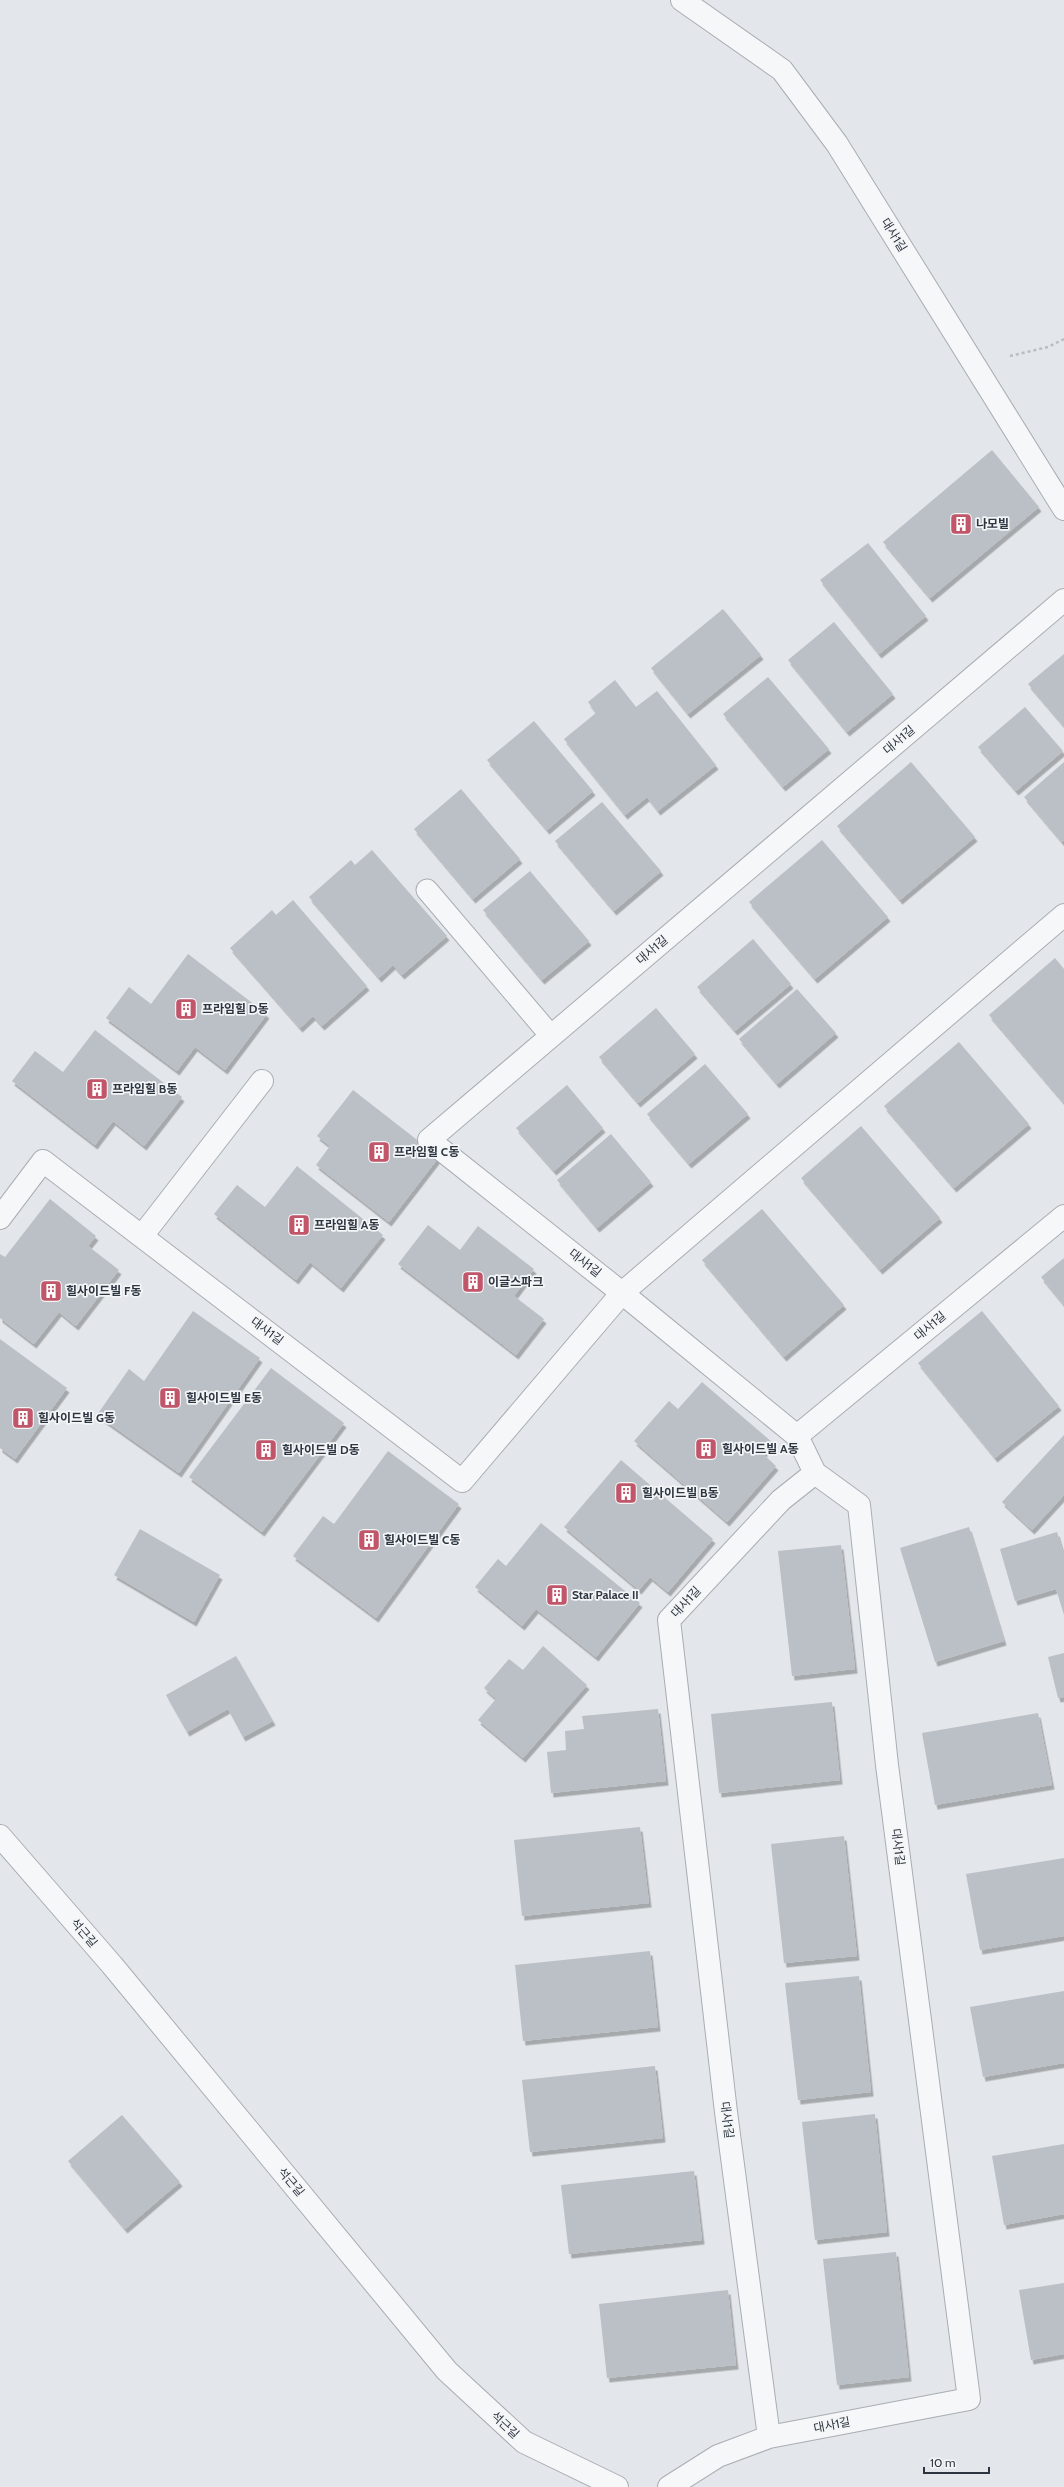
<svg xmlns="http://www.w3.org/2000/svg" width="1064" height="2487" font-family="Cabin,'Noto Sans KR',sans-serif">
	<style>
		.building { fill: #bbc0c6; filter: url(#shadow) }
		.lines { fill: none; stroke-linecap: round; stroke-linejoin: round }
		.lane-casing { stroke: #a9adb4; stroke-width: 23 }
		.street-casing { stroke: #a9adb4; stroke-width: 24 }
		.path { stroke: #babdc1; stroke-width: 2.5; stroke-dasharray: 3 3; stroke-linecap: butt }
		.lane { stroke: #f6f7f8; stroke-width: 21 }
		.street { stroke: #f6f7f8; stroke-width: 22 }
		.labels { text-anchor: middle; stroke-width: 3.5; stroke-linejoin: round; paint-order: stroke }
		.street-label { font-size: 12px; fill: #2d3540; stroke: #f3f5f7 }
		.poi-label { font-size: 12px; font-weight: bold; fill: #2d3540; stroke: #f3f5f7; text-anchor: start }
	</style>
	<defs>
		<filter id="shadow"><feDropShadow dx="2.5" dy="4.5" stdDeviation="0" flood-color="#0004"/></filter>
	</defs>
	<rect width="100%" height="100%" fill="#e3e6ea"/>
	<!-- building -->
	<path class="building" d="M992,450L1039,507L930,598L883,542Z
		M868,543L926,616L879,654L820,580Z
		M723,609L761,655L688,714L651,668Z
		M834,622L893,694L847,732L788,660Z
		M1064,654V726L1028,684Z
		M768,677L829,749L783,787L723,714Z
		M615,680L636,707L657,691L716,765L658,811L647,797L625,815L564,739L596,713L588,702Z
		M1025,707L1063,751L1016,791L978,747Z
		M534,721L593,791L547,830L487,760Z
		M911,762L975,837L900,900L837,826Z
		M1064,762V840L1062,842L1024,797Z
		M461,789L520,859L473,899L414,829Z
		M602,802L661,871L614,911L555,841Z
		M822,840L888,917L815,979L749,902Z
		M372,850L447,936L402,975L393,965L379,978L309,897L351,860L355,865Z
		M530,871L589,941L542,980L483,910Z
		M293,900L367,986L322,1026L313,1016L300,1028L230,948L272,910L276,915Z
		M753,939L791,984L735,1031L697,987Z
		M188,954L267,1014L225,1070L195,1047L177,1071L106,1018L129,987L151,1004Z
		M1055,958L1064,969V1103L989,1015Z
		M797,989L836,1033L777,1084L739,1039Z
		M656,1008L695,1054L638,1103L599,1057Z
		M95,1030L182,1097L144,1146L113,1121L95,1145L12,1081L35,1051L63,1072Z
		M959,1042L1029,1124L954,1188L884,1106Z
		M705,1064L748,1114L689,1164L647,1114Z
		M567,1085L603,1128L554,1171L516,1128Z
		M353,1090L439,1157L389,1222L316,1165L330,1146L317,1136Z
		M861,1126L940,1218L880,1270L801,1178Z
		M611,1134L651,1182L597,1228L557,1180Z
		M297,1166L383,1235L341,1288L310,1262L296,1280L214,1214L237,1185L265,1207Z
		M50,1199L96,1236L88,1246L119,1270L76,1326L59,1312L34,1344L0,1318V1254L5,1257Z
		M762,1209L844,1305L784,1357L702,1260Z
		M428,1225L460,1250L478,1226L534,1269L514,1296L544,1319L516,1355L398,1264Z
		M1064,1258V1305L1041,1277Z
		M193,1311L260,1358L179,1473L97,1415L129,1369L144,1381Z
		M982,1311L1059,1406L995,1458L918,1363Z
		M0,1339L67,1388L15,1459L0,1448Z
		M271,1368L344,1423L262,1532L189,1477Z
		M702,1382L773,1443L763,1454L776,1466L727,1522L634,1441L669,1401L678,1409Z
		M1064,1435V1495L1032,1530L1002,1502Z
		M388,1451L459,1504L376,1618L293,1556L323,1516L334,1524Z
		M621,1460L713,1539L668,1592L650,1577L639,1590L564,1527Z
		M541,1523L640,1603L596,1657L536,1609L522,1626L475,1587L498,1559L506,1566Z
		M969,1527L1004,1641L935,1662L900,1548Z
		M140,1529L220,1575L194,1622L114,1575Z
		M1057,1532L1064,1556V1615L1056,1589L1015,1601L1000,1549Z
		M841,1545L855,1669L792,1676L778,1551Z
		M543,1646L587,1685L523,1758L478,1720L496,1699L484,1688L509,1659L523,1670Z
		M1064,1653V1697L1058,1698L1048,1657Z
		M236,1656L273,1721L243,1737L228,1709L187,1732L166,1695Z
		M832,1702L840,1780L719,1793L711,1714Z
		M658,1709L666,1781L551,1793L547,1752L566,1750L565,1731L584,1729L582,1716Z
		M1038,1713L1052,1785L935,1805L922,1733Z
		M640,1827L649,1903L522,1916L514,1840Z
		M844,1836L857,1956L784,1963L771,1844Z
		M1064,1858V1936L980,1950L966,1874Z
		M650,1951L658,2027L523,2041L515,1965Z
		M859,1976L871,2092L798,2100L785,1983Z
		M1064,1991V2063L983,2077L970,2007Z
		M655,2066L663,2138L530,2152L522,2080Z
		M875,2114L887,2232L815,2240L802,2122Z
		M122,2115L180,2182L125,2229L68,2161Z
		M1064,2144V2214L1004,2225L992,2156Z
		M694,2171L702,2240L569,2254L561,2185Z
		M896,2252L909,2377L837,2385L823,2259Z
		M1064,2283V2354L1031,2360L1019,2290Z
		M728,2290L736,2365L607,2378L599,2304Z"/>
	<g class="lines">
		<!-- lane casing -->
		<g class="lane-casing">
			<path id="lane" d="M427,890L551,1036"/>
		</g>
		<!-- street casing -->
		<g class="street-casing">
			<path id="street" d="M682,0L782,70L837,144L1064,509
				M1064,600L429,1140L622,1293L797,1436L1064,1216
				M0,1218L43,1161L462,1481L622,1293L1064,915
				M142,1236L262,1081
				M797,1436L815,1473L859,1505L887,1765L969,2399L769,2437L726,2112L669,1620L781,1500L815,1473
				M0,1836L112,1965L447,2371L524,2442L617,2487
				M669,2487L718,2456L769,2437"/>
		</g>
		<!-- path -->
		<path class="path" d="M1010,356L1048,347L1064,339"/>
		<!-- lane -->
		<use href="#lane" class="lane"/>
		<!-- street -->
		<use href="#street" class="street"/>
	</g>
	<!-- icons -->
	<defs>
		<g id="building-square" transform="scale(1.15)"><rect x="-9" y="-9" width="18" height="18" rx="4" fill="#c1566a" stroke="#f3f5f7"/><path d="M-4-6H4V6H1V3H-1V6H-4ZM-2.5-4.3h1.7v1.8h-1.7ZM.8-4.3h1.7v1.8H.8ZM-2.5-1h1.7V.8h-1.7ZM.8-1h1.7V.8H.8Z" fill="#fff"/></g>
	</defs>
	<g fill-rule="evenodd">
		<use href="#building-square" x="961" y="524"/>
		<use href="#building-square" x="186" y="1009"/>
		<use href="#building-square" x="97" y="1089"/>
		<use href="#building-square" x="379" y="1152"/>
		<use href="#building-square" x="299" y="1225"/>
		<use href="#building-square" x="473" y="1282"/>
		<use href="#building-square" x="51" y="1291"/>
		<use href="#building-square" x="170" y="1398"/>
		<use href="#building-square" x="23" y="1418"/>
		<use href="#building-square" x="706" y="1449"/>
		<use href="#building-square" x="266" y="1450"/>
		<use href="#building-square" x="626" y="1493"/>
		<use href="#building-square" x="369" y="1540"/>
		<use href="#building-square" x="557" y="1595"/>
	</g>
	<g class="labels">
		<!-- street labels -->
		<g class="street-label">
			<text transform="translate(894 235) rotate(58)" y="4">대사1길</text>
			<text transform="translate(899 740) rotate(-40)" y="4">대사1길</text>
			<text transform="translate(652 950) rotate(-40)" y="4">대사1길</text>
			<text transform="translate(585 1263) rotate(38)" y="4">대사1길</text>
			<text transform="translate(930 1326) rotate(-40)" y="4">대사1길</text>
			<text transform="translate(267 1331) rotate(37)" y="4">대사1길</text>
			<text transform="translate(686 1602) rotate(-47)" y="4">대사1길</text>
			<text transform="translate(898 1847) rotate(83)" y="4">대사1길</text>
			<text transform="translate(84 1933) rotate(49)" y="4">석근길</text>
			<text transform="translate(727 2120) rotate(83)" y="4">대사1길</text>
			<text transform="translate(291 2182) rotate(50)" y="4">석근길</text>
			<text transform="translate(505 2425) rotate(43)" y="4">석근길</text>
			<text transform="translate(832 2425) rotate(-11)" y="4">대사1길</text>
		</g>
		<!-- poi labels -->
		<g class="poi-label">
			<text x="976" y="528">나모빌</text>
			<text x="202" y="1013">프라임힐 D동</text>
			<text x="112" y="1093">프라임힐 B동</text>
			<text x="394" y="1156">프라임힐 C동</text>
			<text x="314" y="1229">프라임힐 A동</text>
			<text x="488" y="1286">이글스파크</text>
			<text x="66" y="1295">힐사이드빌 F동</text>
			<text x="186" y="1402">힐사이드빌 E동</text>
			<text x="38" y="1422">힐사이드빌 G동</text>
			<text x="722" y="1453">힐사이드빌 A동</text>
			<text x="282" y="1454">힐사이드빌 D동</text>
			<text x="642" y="1497">힐사이드빌 B동</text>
			<text x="384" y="1544">힐사이드빌 C동</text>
			<text x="572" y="1599">Star Palace II</text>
		</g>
	</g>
	<!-- scale -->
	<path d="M924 2467v6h65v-6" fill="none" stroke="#2d3540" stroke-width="2"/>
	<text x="930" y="2467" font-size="12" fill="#2d3540" stroke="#f3f5f7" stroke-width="3" paint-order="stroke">10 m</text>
</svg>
